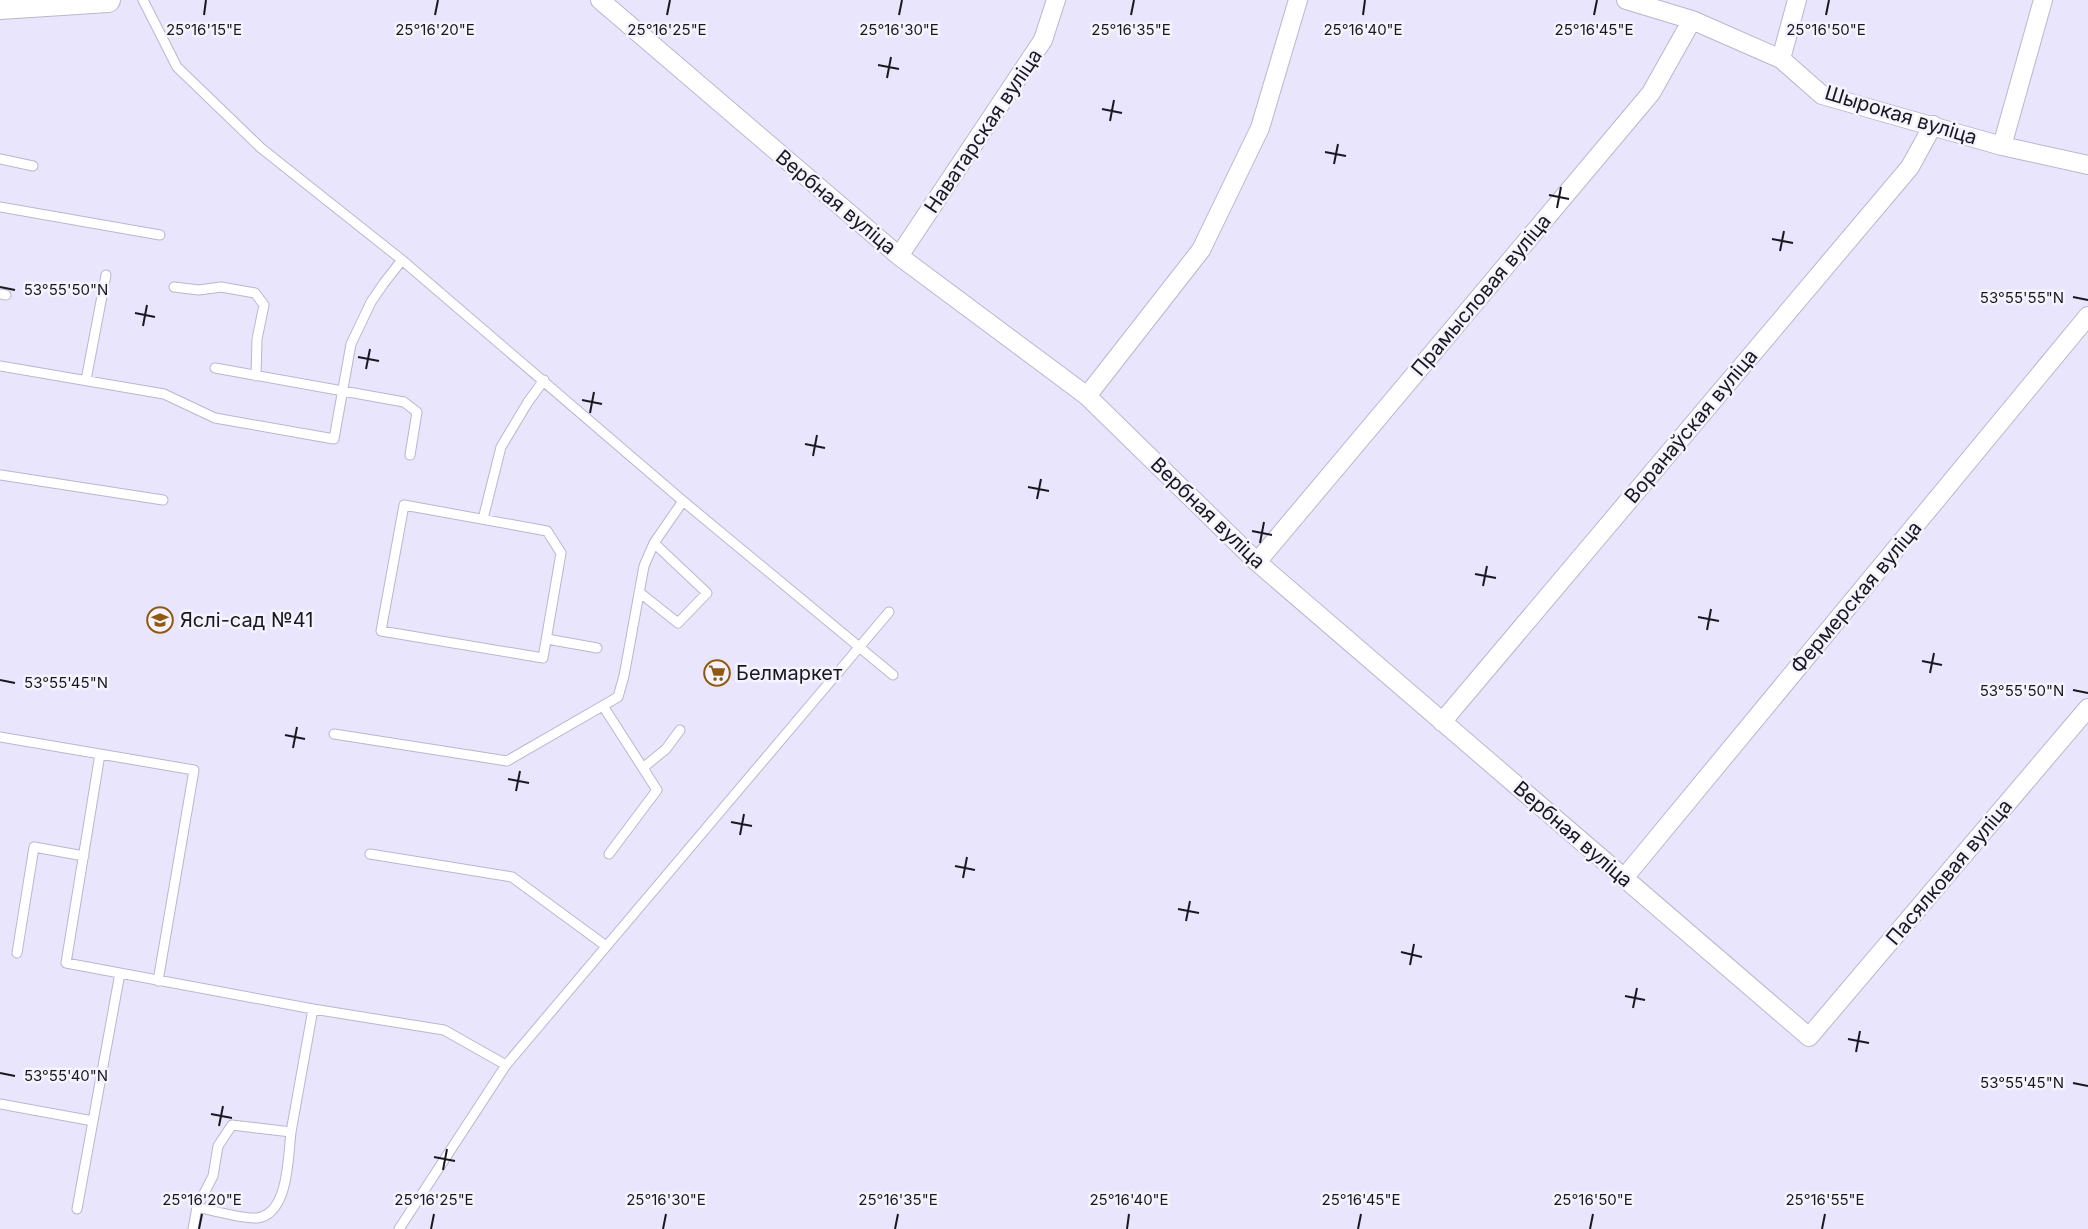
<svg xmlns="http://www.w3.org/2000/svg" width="2088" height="1229" font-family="Inter,sans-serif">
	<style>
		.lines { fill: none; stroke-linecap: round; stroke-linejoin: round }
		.lane-casing { stroke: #b9b7cd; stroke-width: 11 }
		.street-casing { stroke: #b9b7cd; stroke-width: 20 }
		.secondary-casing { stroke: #b9b7cd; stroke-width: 26 }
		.lane { stroke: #fff; stroke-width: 9 }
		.street { stroke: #fff; stroke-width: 18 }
		.secondary { stroke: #fff; stroke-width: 24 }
		.ticks { fill: none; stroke: #191820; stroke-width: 2 }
		.labels { text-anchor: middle; stroke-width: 5; stroke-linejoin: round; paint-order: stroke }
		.street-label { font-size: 20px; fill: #191820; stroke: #f5f4fe }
		.poi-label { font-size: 20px; fill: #191820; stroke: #f5f4fe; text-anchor: start }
		.ticks-label { font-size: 15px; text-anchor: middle; fill: #191820; stroke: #f5f4fe; stroke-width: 5; stroke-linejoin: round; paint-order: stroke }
	</style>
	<rect width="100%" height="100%" fill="#e8e5fc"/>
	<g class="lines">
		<!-- lane casing -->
		<g class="lane-casing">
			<path id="lane" d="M143,0L177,67L261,148L402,260L683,501L893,675
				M0,159L33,166
				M0,207L160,235
				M174,287L199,290L221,287L255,293L264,305L257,339L256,376
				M0,294L6,295
				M0,366L164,394L215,418L334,439L351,344L371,302L384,283L402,260
				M215,368L404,402L417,412L410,455
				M86,380L106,275
				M1,475L163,500
				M404,505L547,531L561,553L543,658L381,631Z
				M483,519L501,447L528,402L544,380
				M639,592L678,623L707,593L654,543
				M547,639L597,648
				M603,706L657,790L609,854
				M334,734L507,761L618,697L624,676L644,566L654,543L683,501
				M0,737L194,770L158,981
				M100,754L66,963L313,1009L444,1030L506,1065
				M644,767L666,749L680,730
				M370,854L512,877L606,946
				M17,953L34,847L84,856
				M0,1104L93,1121L120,973
				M197,1207C209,1210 247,1219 257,1218C289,1214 288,1156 291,1132
				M77,1209L93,1121
				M193,1229L197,1207L213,1176L218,1146L232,1125L291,1132L313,1009
				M399,1229L506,1065L889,612"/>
		</g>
		<!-- street casing -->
		<g class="street-casing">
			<path id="street" d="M600,0L899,256L1087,396L1257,562L1809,1037L2088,708
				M1626,0L1692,20L1781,59L1822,95L2002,146L2088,165
				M1781,59L1797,0
				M2002,146L2043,0
				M899,256L1043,40L1056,0
				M1087,396L1201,250L1260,128L1298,0
				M1257,562L1651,93L1692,20
				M1442,722L1910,167L1933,125
				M1624,878L2088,316"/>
		</g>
		<!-- secondary casing -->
		<g class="secondary-casing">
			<path id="secondary" d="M0,7L108,0"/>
		</g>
		<!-- lane -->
		<use href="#lane" class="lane"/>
		<!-- street -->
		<use href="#street" class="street"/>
		<!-- secondary -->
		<use href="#secondary" class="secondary"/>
	</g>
	<!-- ticks -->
	<path class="ticks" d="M204,15L206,0M435,15L438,0M667,15L670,0M899,15L902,0M1131,15L1134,0M1363,15L1365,0M1594,15L1597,0M1826,15L1829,0M878,65L899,69M887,78L891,57M1102,109L1122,113M1110,121L1114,100M1325,152L1346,156M1334,164L1338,144M1549,195L1569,199M1557,208L1561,187M1772,239L1793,243M1780,251L1784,231M0,287L15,290M2073,297L2088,300M135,313L155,317M143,326L147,305M358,357L379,361M366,369L370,349M582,400L602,404M590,413L594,392M805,444L825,448M813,456L817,435M1028,487L1049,491M1037,499L1041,479M1252,531L1272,535M1260,543L1264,522M1475,574L1496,578M1483,586L1487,566M1698,617L1719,621M1707,630L1711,609M1922,661L1942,665M1930,673L1934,653M0,680L15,683M2073,690L2088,693M285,735L305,739M293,748L297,727M508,779L529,783M516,791L520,771M731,822L752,826M740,835L744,814M955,866L975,870M963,878L967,857M1178,909L1199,913M1186,921L1190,901M1401,952L1422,957M1410,965L1414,944M1625,996L1645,1000M1633,1008L1637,988M1848,1039L1869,1043M1856,1052L1860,1031M0,1073L15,1076M2073,1083L2088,1086M211,1114L232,1118M219,1126L223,1106M434,1157L455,1161M443,1170L447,1149M199,1229L202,1214M431,1229L434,1214M663,1229L666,1214M895,1229L898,1214M1127,1229L1129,1214M1358,1229L1361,1214M1590,1229L1593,1214M1822,1229L1825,1214"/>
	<!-- icons -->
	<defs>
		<g id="school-ring" transform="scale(1.35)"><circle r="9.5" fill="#f5f4fe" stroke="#90590f" stroke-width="1.5"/><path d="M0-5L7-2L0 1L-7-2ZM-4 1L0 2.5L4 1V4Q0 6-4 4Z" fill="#90590f"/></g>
		<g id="supermarket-ring" transform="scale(1.35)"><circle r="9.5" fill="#f5f4fe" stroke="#90590f" stroke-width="1.5"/><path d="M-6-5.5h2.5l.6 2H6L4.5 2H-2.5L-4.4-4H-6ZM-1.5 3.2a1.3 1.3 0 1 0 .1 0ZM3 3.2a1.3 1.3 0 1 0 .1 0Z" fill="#90590f"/></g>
	</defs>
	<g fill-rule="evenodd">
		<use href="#school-ring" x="160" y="620"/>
		<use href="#supermarket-ring" x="717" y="673"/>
	</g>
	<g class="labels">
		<!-- street labels -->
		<g class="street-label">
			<text transform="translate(1901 115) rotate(17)" y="7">Шырокая вуліца</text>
			<text transform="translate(983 131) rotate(-56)" y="7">Наватарская вуліца</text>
			<text transform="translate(836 202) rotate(40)" y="7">Вербная вуліца</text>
			<text transform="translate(1481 295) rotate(-50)" y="7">Прамысловая вуліца</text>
			<text transform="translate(1691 426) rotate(-50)" y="7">Воранаўская вуліца</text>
			<text transform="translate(1208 513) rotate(44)" y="7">Вербная вуліца</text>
			<text transform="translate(1856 597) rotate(-50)" y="7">Фермерская вуліца</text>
			<text transform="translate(1573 834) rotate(41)" y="7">Вербная вуліца</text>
			<text transform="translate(1949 872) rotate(-50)" y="7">Пасялковая вуліца</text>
		</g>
		<!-- poi labels -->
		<g class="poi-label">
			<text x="180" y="627">Яслі-сад №41</text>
			<text x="736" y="680">Белмаркет</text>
		</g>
	</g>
	<g class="ticks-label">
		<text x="204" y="35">25°16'15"E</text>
		<text x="435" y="35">25°16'20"E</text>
		<text x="667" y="35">25°16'25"E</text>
		<text x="899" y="35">25°16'30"E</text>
		<text x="1131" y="35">25°16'35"E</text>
		<text x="1363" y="35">25°16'40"E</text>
		<text x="1826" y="35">25°16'50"E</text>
		<text x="1594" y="35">25°16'45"E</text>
		<text x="66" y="295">53°55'50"N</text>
		<text x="2022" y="303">53°55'55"N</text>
		<text x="66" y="688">53°55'45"N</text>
		<text x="2022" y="696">53°55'50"N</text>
		<text x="66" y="1081">53°55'40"N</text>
		<text x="2022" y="1088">53°55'45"N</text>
		<text x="202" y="1205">25°16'20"E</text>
		<text x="434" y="1205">25°16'25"E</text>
		<text x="666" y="1205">25°16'30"E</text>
		<text x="898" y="1205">25°16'35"E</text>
		<text x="1129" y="1205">25°16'40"E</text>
		<text x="1361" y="1205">25°16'45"E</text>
		<text x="1593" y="1205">25°16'50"E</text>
		<text x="1825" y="1205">25°16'55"E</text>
	</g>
</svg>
